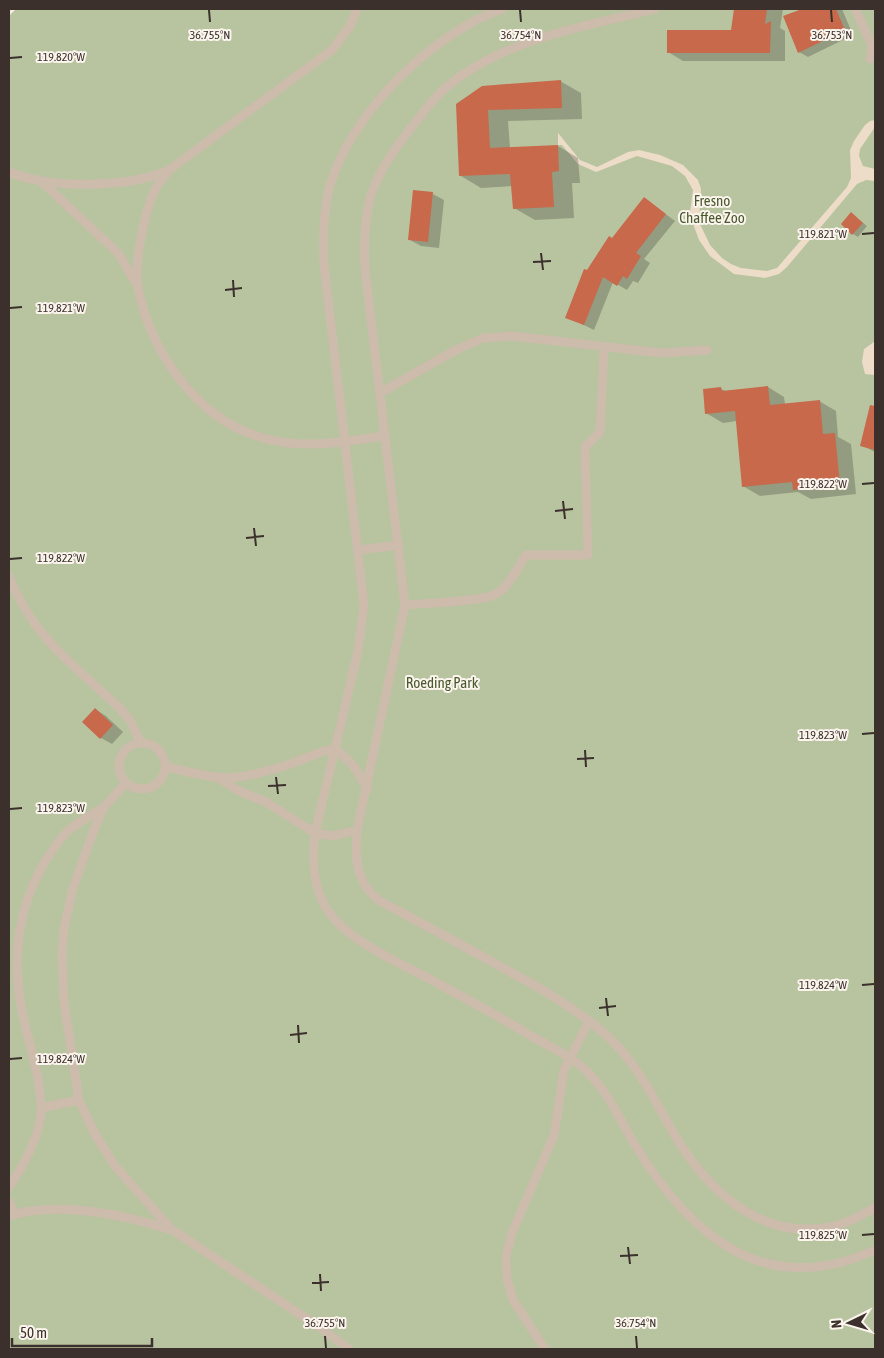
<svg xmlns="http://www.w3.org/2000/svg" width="884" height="1358" font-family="'Asap Condensed',sans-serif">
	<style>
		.green { fill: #b8c4a0 }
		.plaza { fill: #ecdcc8 }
		.shadow { fill: #0003 }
		.building { fill: #c8694b }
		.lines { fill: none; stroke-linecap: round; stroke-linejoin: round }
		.service { stroke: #cdbbac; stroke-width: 9 }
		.ticks { fill: none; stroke: #3b302b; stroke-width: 2 }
		.labels { text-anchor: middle; stroke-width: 4; stroke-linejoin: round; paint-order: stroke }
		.park-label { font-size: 15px; fill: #4a5a2e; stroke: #fbf5ee }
		.ticks-label { font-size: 12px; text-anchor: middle; fill: #3b302b; stroke: #fbf5ee; stroke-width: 4; stroke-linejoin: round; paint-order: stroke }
	</style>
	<rect width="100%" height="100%" fill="#f4ebe1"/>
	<!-- green -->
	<path class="green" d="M16,9H875V1349H9V16Z"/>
	<!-- plaza -->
	<path class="plaza" d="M875,120V127L860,149L859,156L863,166L875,169V181L866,180L857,184L787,267L779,274L765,278L734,274L710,256L699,240L692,221L690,212L693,190L685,176L672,166L637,156L596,172L578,164L562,145H558V133L580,160L597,167L628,152L639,150L660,155L683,165L698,180L701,189L699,222L710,245L722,258L731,264L741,268L767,271L777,268L847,187L851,178L850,150L854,141L865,125L870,121Z
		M875,338V375L865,374L862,362L864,349L874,342Z"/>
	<!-- shadow -->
	<path class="shadow" d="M735,9H783L780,28L785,31V61H683L668,52L732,31Z
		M805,9H842L853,35L808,57L799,52L785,17Z
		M560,81L581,93L582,119L508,121L510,148L558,146L578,158L580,183H572L574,218L535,220L514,208L512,186L481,188L461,176L457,105Z
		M433,194L444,200L439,248L421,246L410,240Z
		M644,198L675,221L644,259L650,263L638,283L633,281L627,290L613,282L594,330L567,317L587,272Z
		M852,214L867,226L858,237L853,234Z
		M768,387L784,397L785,404L819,401L836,411L838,437L851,444L856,494L811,499L798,492L760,496L743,486L737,421L723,423L706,413L721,389L726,391Z
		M875,421V452L861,445L867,423Z
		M95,709L106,716L123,732L112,744L101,738Z"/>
	<!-- building -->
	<path class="building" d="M734,9H767L765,24L771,21L770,53H667V30H731Z
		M802,9H836L845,30L798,53L783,16Z
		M561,80L562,108L488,110L490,148L558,145L559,171L552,172L554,207L513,209L510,174L459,176L456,104L482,86Z
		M413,190L433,192L428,242L408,240Z
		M644,197L666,214L636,253L641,256L627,279L623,276L617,286L603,277L584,325L565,318L584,269L587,270L609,236L612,238Z
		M851,212L863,223L852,235L841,224Z
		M768,386L770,405L820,400L823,434L835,433L840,485L793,490L792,482L742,487L735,411L705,414L703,389L721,387L722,391Z
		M870,405L875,406V450L860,446Z
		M95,708L113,725L100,739L82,722Z"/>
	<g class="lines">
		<!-- service -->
		<path class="service" d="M357,9L350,26L332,50L169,170C165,176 159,182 156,188C144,210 134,264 138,288C151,352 196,418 260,437C301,450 343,442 384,436
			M655,9C582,27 502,39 444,89C430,102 419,118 407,133C369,182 362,208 365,269L405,605L357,830C355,859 355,882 380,901C421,923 462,945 503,968C538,987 574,1007 604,1033C640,1064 656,1106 681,1145C714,1197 768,1242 834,1226C849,1223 862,1214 875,1208
			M855,9L872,45L870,59
			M9,172C50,189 126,188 167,171
			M43,183L118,253L137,285
			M380,393L454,351L483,338L512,336L661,353L707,350
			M359,550L399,545
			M9,576C32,636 73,665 119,707L129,719L141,743
			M405,605C425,603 484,602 498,593C510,585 518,567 526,555H588L585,447L600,432L604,347
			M119 766a23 23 0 1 1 46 0a23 23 0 1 1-46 0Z
			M166,767C182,770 199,775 215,777C237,780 264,772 284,766C302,761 317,751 335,749L358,651L364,605L324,265C323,238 323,212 330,185C352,113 431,34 502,9
			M217,777L239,791L266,802L315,833C312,858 313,889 328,911C347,939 391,959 420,974C458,994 495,1014 531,1036C548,1045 566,1054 581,1066C605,1086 619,1118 635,1145C691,1237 765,1300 875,1250
			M126,783L104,807L94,830L73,888L64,929L62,953L64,1002L79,1100L95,1134L115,1166L171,1229L322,1329L349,1349
			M357,830L333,836L315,833L335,749C351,760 359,772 367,790
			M41,1108L79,1100
			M9,1187C23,1167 42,1133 41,1107C40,1073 27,1039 21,1006C12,955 18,909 44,863C51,852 59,839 69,830C80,821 92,814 104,807
			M9,1202L15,1214
			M9,1216C56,1201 122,1214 168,1229
			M545,1349L513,1300L507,1279L506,1256L512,1233L554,1135L564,1070L589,1021"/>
	</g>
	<!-- ticks -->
	<path class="ticks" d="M209,10L210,22M520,10L521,22M831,10L832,22M10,58L22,57M862,234L874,233M541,253L543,270M533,262L551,261M233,280L234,297M225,290L242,288M10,308L22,307M862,484L874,483M563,501L565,519M555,511L573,509M254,528L256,546M246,538L264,536M10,559L22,558M862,734L874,733M585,750L586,767M577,759L594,758M276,777L278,794M268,786L286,785M10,809L22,808M862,985L874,984M606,998L608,1016M599,1008L616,1006M298,1025L299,1043M290,1035L307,1033M10,1059L22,1058M862,1235L874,1234M628,1247L630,1264M620,1256L638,1255M320,1274L321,1291M312,1283L329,1282M325,1336L326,1348M636,1336L637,1348"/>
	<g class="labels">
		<!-- park labels -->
		<g class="park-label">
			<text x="712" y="206">Fresno<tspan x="712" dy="17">Chaffee Zoo</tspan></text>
			<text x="442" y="688">Roeding Park</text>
		</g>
	</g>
	<g class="ticks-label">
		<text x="210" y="39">36.755°N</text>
		<text x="521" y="39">36.754°N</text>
		<text x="832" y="39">36.753°N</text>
		<text x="61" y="61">119.820°W</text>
		<text x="823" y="238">119.821°W</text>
		<text x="61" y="312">119.821°W</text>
		<text x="823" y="488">119.822°W</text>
		<text x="61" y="562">119.822°W</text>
		<text x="823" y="739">119.823°W</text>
		<text x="61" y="812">119.823°W</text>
		<text x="823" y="989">119.824°W</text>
		<text x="61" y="1063">119.824°W</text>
		<text x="823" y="1239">119.825°W</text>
		<text x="325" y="1327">36.755°N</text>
		<text x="636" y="1327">36.754°N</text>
	</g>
	<!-- border -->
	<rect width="884" height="1358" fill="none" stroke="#3b302b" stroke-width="20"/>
	<!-- north arrow -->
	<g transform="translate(849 1323) rotate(265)" stroke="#fbf5ee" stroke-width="4" paint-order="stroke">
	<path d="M0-4L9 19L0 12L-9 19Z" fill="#3b302b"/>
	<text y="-8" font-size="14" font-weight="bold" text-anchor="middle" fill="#3b302b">N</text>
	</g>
	<!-- scale -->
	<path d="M12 1338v8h140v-8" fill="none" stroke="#3b302b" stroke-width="2.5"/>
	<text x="20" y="1338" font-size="15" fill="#3b302b" stroke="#fbf5ee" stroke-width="4" paint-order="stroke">50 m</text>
</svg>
